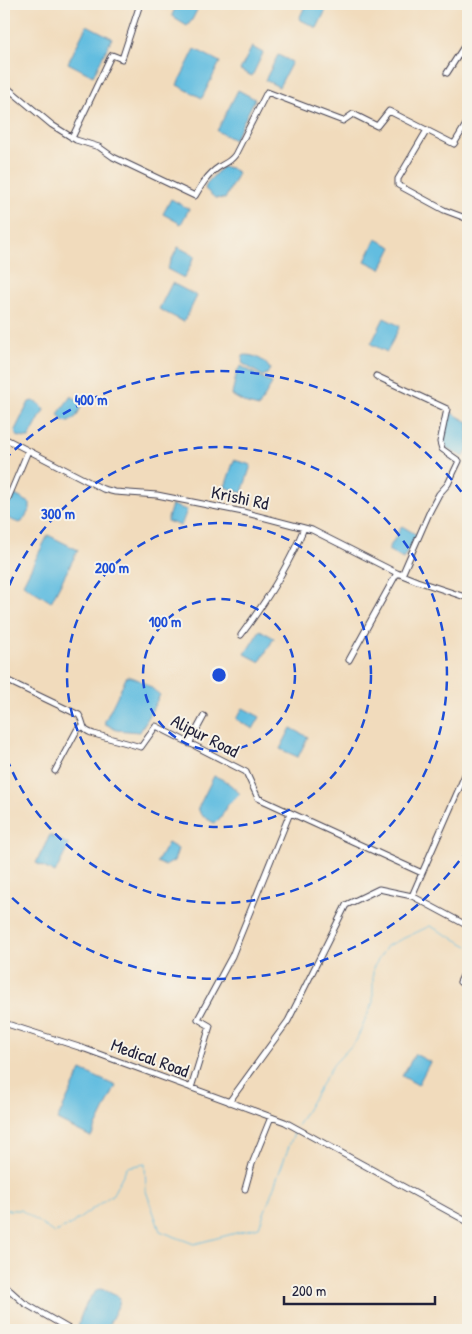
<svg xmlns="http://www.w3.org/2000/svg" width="472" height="1334" font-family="'Patrick Hand',sans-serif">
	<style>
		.water { fill: #62bde0; stroke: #42708e }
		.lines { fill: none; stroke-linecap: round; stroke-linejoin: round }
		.stream { stroke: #62bde0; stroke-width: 1 }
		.minor-casing { stroke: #413e4e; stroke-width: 7 }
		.minor { stroke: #fff; stroke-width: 5 }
		.ring { fill: none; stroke: #1d4ed8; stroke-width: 2.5; stroke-dasharray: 9 6 }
		.labels { text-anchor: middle; stroke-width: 4; stroke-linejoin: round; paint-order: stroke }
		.street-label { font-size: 18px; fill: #22223b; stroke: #f7f3e8 }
		.centre { fill: #1d4ed8; stroke: #f7f3e8; stroke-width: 2.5 }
		.ring-label { font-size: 15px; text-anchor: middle; font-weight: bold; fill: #1d4ed8; stroke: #f7f3e8; stroke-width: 4; stroke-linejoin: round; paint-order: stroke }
	</style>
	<rect width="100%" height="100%" fill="#f7f3e8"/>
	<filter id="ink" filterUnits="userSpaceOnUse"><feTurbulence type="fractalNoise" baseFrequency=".02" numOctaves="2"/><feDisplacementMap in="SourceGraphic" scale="10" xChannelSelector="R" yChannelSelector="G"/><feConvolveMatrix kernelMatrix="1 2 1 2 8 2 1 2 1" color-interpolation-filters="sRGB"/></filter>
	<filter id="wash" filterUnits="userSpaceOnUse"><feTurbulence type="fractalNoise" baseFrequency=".0096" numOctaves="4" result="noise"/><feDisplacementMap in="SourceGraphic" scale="20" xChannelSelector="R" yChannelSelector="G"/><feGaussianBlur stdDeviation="1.12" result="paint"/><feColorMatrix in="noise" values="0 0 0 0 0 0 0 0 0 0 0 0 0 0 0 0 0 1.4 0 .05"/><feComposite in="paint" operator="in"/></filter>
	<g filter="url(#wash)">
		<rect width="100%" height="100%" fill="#f1dbbc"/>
		<!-- water -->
		<path class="water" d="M177,4H197L199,6L192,20L187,26L174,18L172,15Z
			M306,4H319L327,8L317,28L299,19Z
			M87,25L112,38L93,76L68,63Z
			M252,47L263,53L252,76L240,70Z
			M195,49L220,62L202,98L177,85Z
			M278,55L292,62L279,87L265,80Z
			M238,90L255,99L234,140L217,131Z
			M222,167L231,168L238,173L225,199L215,198L205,189L207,183Z
			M171,199L189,209L181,224L163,214Z
			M376,239L392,247L381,269L365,261Z
			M178,247L195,256L184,278L167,269Z
			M172,283L197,296L184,322L159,309Z
			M384,318L400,326L387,352L371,344Z
			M245,355C255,355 265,360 270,369L267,374L263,376L242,363L243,356Z
			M241,366L272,383L259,407L247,404L233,396L232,394L237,371Z
			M71,396L76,399L82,404L77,416L69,422L63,421L58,414Z
			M33,401L40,404L44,410L29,438H25L17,436L15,430L29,402Z
			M450,412L468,422V449L464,457L453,452L443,445L448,415Z
			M234,460L251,465L242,493L225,487Z
			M13,494L30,503V509L22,522L19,523L9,519L4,510Z
			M172,505L187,510L181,526L167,521Z
			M402,526L417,535L403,559L388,550Z
			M48,535L78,550L51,602L23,584Z
			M260,630L274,638L260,662L245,654Z
			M127,676C139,678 151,687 160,695L140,732L116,730L104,723Z
			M243,708L260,717L253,729L236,719Z
			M291,728L308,737L298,757L280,749Z
			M214,776C224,779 233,786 240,794C236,798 234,799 230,803C223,808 223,819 214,823L201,815L198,808Z
			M50,835L69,845L55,873L36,863Z
			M168,843L178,849L174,861L165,866L157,862Z
			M415,1054L430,1062L418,1085L402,1076Z
			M81,1070L116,1086L91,1137L57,1120Z
			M99,1289L105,1290L120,1298L119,1304L106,1330H84L78,1326C81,1313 88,1296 99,1289Z"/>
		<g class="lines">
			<!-- stream -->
			<path class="stream" d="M297,1126L333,1065L356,1041L373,1002V968L387,946L430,926L468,946
				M4,1210H21L54,1233L72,1224L113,1194L127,1167L145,1164L146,1191L160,1231L194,1244L259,1227L295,1130"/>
		</g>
	</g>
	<g filter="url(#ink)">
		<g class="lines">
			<!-- minor casing -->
			<g class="minor-casing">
				<path id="minor" d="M447,73L463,48L468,51
					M4,85L52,125L76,140L99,147L113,157L195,196C201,186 208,174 219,167C225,163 230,162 235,155L267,92L343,121L353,114L377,126L389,111L454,144L468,121
					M427,130L398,179V185L444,210L468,219
					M72,138L110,58L112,55L122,59L140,4
					M376,376L447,409L440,442L442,449L459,461L448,484L439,494L430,511L402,575
					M4,438L103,489L115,492L157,495L243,512L312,530L397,573L417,581L468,598
					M4,508L28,451
					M241,635C265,603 289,565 304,528
					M349,660L397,573
					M4,679L79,715C86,725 79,729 94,734L141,747L156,726L246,772L258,798L422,873
					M190,744L191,740L204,716
					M468,768L412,896L468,926
					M55,771L77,730L82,727
					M468,965L460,982L468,986
					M4,1023L85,1049L285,1122L468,1222
					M191,1088L210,1026L198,1019L232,956L290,813
					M229,1102L288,1021L346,905L379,889L412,896
					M245,1189L252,1164L271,1117
					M4,1285L24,1303L71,1330"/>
			</g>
			<!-- minor -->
			<use href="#minor" class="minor"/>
		</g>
	</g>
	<!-- distance rings -->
	<g class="ring">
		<circle cx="219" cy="675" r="76"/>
		<circle cx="219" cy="675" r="152"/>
		<path d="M4 599A228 228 0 1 1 4 751"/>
		<path d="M468 849A304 304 0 0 1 4 890M4 460A304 304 0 0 1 468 501"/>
	</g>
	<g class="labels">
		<!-- street labels -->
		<g class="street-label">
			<text transform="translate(240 498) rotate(12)" y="6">Krishi Rd</text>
			<text transform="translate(205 736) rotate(27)" y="6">Alipur Road</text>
			<text transform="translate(150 1058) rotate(20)" y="6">Medical Road</text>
		</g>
	</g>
	<circle cx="219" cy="675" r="8" class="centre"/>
	<g class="ring-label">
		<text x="91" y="405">400 m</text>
		<text x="58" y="519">300 m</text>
		<text x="112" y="573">200 m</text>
		<text x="165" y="627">100 m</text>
	</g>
	<!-- margin -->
	<rect width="472" height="1334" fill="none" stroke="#f7f3e8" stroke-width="20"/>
	<!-- scale -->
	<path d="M284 1296v8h151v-8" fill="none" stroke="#22223b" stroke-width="2.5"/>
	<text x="292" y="1296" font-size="15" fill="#22223b" stroke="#f7f3e8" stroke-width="4" paint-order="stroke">200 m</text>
</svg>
